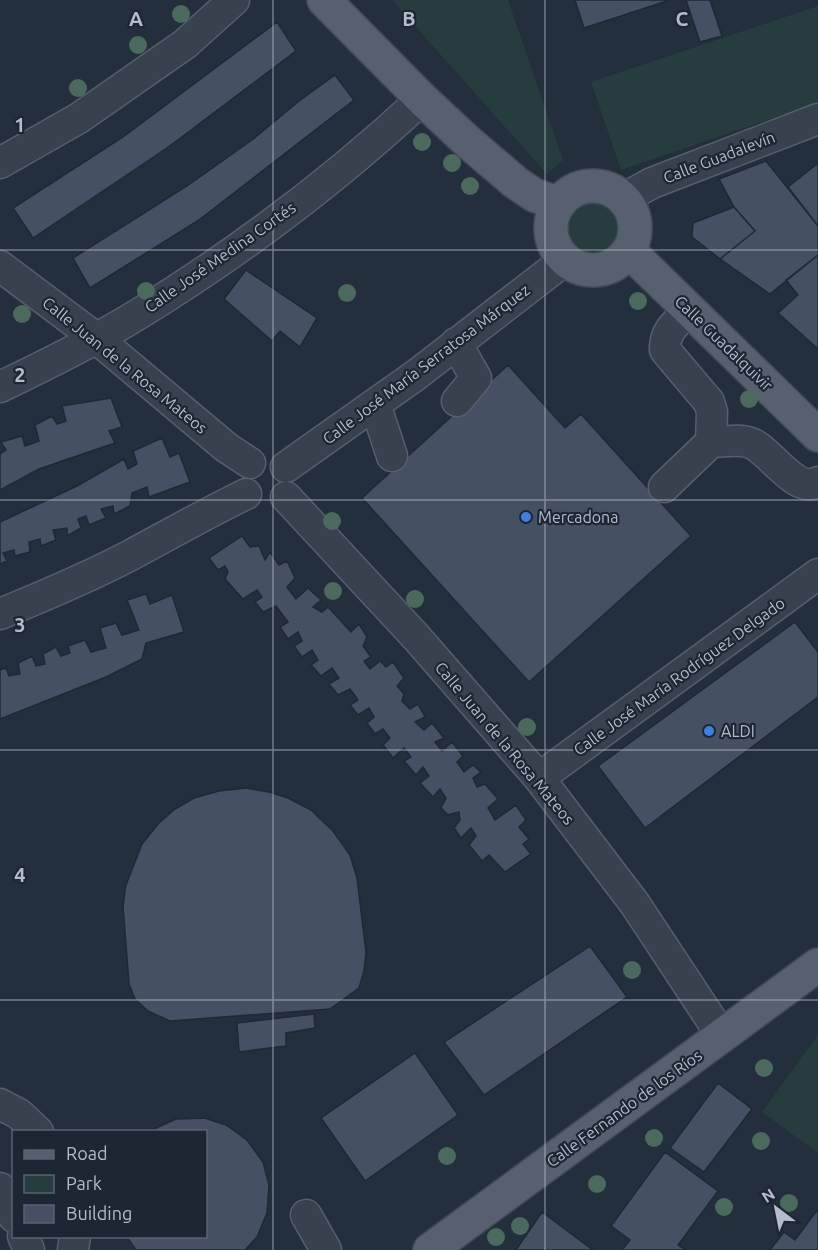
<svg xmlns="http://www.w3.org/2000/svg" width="818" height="1250" font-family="Ubuntu,sans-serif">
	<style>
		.green { fill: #263c3f }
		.building { fill: #455162; stroke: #1f2835; stroke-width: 1.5 }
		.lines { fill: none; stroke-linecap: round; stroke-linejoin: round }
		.minor-casing { stroke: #565f6c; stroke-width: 33 }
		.major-casing { stroke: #414a57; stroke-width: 36 }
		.minor { stroke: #38414e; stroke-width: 30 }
		.major { stroke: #56606e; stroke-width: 33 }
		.tree { fill: #4b6a5d }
		.grid { fill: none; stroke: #b4bcc9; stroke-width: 1.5; stroke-opacity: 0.55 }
		.shop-dot { fill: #3f7fe0; stroke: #1d2633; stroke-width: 2 }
		.labels { text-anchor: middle; stroke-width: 4.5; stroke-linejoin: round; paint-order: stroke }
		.street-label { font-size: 16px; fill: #b4bcc9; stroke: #1d2633 }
		.poi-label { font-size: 16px; fill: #b4bcc9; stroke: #1d2633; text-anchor: start }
		.grid-label { font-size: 20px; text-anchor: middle; font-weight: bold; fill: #b4bcc9; stroke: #1d2633; stroke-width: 4.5; stroke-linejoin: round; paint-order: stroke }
	</style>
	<rect width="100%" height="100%" fill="#242f3e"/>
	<!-- green -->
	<path class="green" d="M392,0H508L563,160L547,174Z
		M818,6V103L621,170L591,82Z
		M567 225a26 26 0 1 1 52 0a26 26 0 1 1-52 0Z
		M818,1035V1153L762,1112Z"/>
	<!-- building -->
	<path class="building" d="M575,0H670L584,28Z
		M686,0H710L722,36L700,42Z
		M277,22L296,51L167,148L33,238L13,208L123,137Z
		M335,75L354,100L199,220L90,288L73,258L187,186L252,140L299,101Z
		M766,161L818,226V255L770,294L720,259L755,231L734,207L719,179Z
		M818,163V226L788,187Z
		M734,207L755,231L720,259L692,237L693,223Z
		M818,255V349L778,313L798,295L786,280Z
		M246,270L317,318L300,347L280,331L272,341L224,299Z
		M508,365L565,428L581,414L691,536L529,682L362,498Z
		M111,398L122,427L109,431L115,443L39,469L0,490V454L6,450L1,442L22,436L25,446L39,441L35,425L52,416L57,424L66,421L62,406Z
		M162,438L170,457L179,453L190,482L149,497L147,487L132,493L130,506L114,514L113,506L101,509L106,518L89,525L86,516L78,519L81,528L67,536V528L53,530L56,540L41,546L40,539L29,542L30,552L15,556L14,550L3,553L7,561L0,564V522L77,486L124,459L128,469L137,464L133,451Z
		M242,536L250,547L259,546L265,560L270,552L279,565L287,561L295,578L287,587L296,599L308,588L321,600L313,607L322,612L328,607L351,632L359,624L367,637L363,646L371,657L364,661L370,669L380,661L386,667L393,662L404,678L397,686L404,694L402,701L410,709L418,704L425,717L415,722L424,730L432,723L444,738L435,742L442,751L452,742L463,756L457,762L464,772L473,765L481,772L473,778L477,787L485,784L498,799L488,808L495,820L516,805L526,820L519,827L529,839L523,844L531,854L505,872L489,855L482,861L469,845L476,836L471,828L461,838L454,828L460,820L459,812L448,815L441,808L446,798L440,789L433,797L420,783L429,776L423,767L416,775L404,761L411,757L404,748L393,758L383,745L390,738L383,729L375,734L367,723L374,717L369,708L358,715L350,705L358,700L350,689L338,695L329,684L339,678L332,668L321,676L311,665L318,660L312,650L302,657L294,646L302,641L298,632L288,639L280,627L288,622L276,606L263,612L255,602L262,597L257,590L243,599L225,579L228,572L225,566L218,570L209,558Z
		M146,594L150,604L172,595L184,632L146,643L142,659L106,677L0,719V670L6,668L9,676L20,674L18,663L32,656L36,666L45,664L43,654L56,647L61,656L70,653L68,646L85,640L91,652L106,648L100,628L116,623L122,635L139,630L127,600Z
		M795,622L818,652V697L645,828L598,766Z
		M246,788L269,792L288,798L311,810L333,831L350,855L357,878L366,952L364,971L359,988L330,1009L170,1021L148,1011L135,999L129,984L123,906L126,885L142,844L159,823L175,809L194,798L219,791Z
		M590,946L627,997L484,1095L444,1042Z
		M314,1014L315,1028L286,1033V1046L239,1052L237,1023Z
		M415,1053L458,1115L365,1181L321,1118Z
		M718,1083L752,1109L704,1172L670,1148Z
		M205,1118L226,1125L247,1140L263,1162L269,1185L267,1213L257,1237L245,1250H136L126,1236H206V1132H147L176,1119Z
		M665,1152L718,1191L678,1245L686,1250H622L630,1240L611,1226Z
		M818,1209V1250H770L784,1232L795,1240Z
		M542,1212L593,1250H516Z"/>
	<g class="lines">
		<!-- minor casing -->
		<g class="minor-casing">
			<path id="minor" d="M0,163L79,118L185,44L234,0
				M623,199L652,183L818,119
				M0,266L96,338L227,448L250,463
				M690,310C677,322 664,331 665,350L709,402L712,412L711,442
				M456,343L476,378L457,401
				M0,387C46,365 93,342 137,315C238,253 335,180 422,99
				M375,404L392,456
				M286,467L416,375L565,260
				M664,487L711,442C725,442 741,438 753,444C772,453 796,494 818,482
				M286,497L417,638L539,778L635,904L722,1036
				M0,614C44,596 89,577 131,555C170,534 207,513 246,494
				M539,778L818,574
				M0,1104L19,1114L38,1132
				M0,1188L14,1217
				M306,1215L326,1250
				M23,1236L29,1250
				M73,1250L75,1236"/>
		</g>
		<!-- major casing -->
		<g class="major-casing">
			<path id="major" d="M324,0L422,99L467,141L515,182L534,195L559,204
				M551 228a42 42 0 1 1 84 0a42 42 0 1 1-84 0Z
				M629,251L818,435
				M430,1250L818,965"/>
		</g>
		<!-- minor -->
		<use href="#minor" class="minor"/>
		<!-- major -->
		<use href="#major" class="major"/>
	</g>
	<!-- trees -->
	<g class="tree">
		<circle cx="181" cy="14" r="9"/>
		<circle cx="138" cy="45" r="9"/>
		<circle cx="78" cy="88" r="9"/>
		<circle cx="422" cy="142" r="9"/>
		<circle cx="452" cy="163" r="9"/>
		<circle cx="470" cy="186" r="9"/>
		<circle cx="146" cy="291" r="9"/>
		<circle cx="347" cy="293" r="9"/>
		<circle cx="638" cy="301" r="9"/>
		<circle cx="22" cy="314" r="9"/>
		<circle cx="749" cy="399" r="9"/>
		<circle cx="332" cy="521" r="9"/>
		<circle cx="333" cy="591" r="9"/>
		<circle cx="415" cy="599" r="9"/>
		<circle cx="527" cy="727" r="9"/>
		<circle cx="632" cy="970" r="9"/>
		<circle cx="764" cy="1068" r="9"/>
		<circle cx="654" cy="1138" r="9"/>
		<circle cx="761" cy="1141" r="9"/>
		<circle cx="447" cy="1156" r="9"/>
		<circle cx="597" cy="1184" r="9"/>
		<circle cx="789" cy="1203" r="9"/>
		<circle cx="724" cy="1207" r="9"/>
		<circle cx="520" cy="1226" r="9"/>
		<circle cx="496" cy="1237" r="9"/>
	</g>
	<!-- grid -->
	<path class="grid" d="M273,0V1250M545,0V1250M0,250H818M0,500H818M0,750H818M0,1000H818"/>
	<!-- markers -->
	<g class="shop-dot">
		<circle cx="526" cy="517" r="6"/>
		<circle cx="709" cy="731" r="6"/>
	</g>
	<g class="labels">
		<!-- street labels -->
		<g class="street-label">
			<text transform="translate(719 157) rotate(-21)" y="6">Calle Guadalevín</text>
			<text transform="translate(220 257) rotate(-35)" y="6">Calle José Medina Cortés</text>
			<text transform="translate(724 343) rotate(44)" y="6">Calle Guadalquivir</text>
			<text transform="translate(426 364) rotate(-37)" y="6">Calle José María Serratosa Márquez</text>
			<text transform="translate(125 365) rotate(39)" y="6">Calle Juan de la Rosa Mateos</text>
			<text transform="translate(679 676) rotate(-36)" y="6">Calle José María Rodríguez Delgado</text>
			<text transform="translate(505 743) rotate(50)" y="6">Calle Juan de la Rosa Mateos</text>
			<text transform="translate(624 1108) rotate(-36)" y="6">Calle Fernando de los Ríos</text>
		</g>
		<!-- poi labels -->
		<g class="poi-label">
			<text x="538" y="523">Mercadona</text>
			<text x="721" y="737">ALDI</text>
		</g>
	</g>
	<g class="grid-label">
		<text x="136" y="26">A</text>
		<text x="409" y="26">B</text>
		<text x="682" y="26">C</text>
		<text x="20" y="132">1</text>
		<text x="20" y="382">2</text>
		<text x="20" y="632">3</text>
		<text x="20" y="882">4</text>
	</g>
	<!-- legend -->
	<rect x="12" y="1130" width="195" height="108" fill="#1d2633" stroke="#59626f" stroke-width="1.5"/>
	<rect x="24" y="1150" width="30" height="9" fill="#56606e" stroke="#59626f" stroke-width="1.5"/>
	<text x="66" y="1160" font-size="18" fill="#b4bcc9">Road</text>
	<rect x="24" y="1175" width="30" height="18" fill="#263c3f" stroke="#59626f" stroke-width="1.5"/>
	<text x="66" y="1190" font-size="18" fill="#b4bcc9">Park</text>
	<rect x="24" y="1205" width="30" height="18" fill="#455162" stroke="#59626f" stroke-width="1.5"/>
	<text x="66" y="1220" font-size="18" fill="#b4bcc9">Building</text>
	<!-- north arrow -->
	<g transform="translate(776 1208) rotate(328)" stroke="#1d2633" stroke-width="4.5" paint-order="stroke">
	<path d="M0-4.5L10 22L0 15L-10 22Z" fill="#b4bcc9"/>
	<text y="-9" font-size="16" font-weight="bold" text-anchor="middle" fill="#b4bcc9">N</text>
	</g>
</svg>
